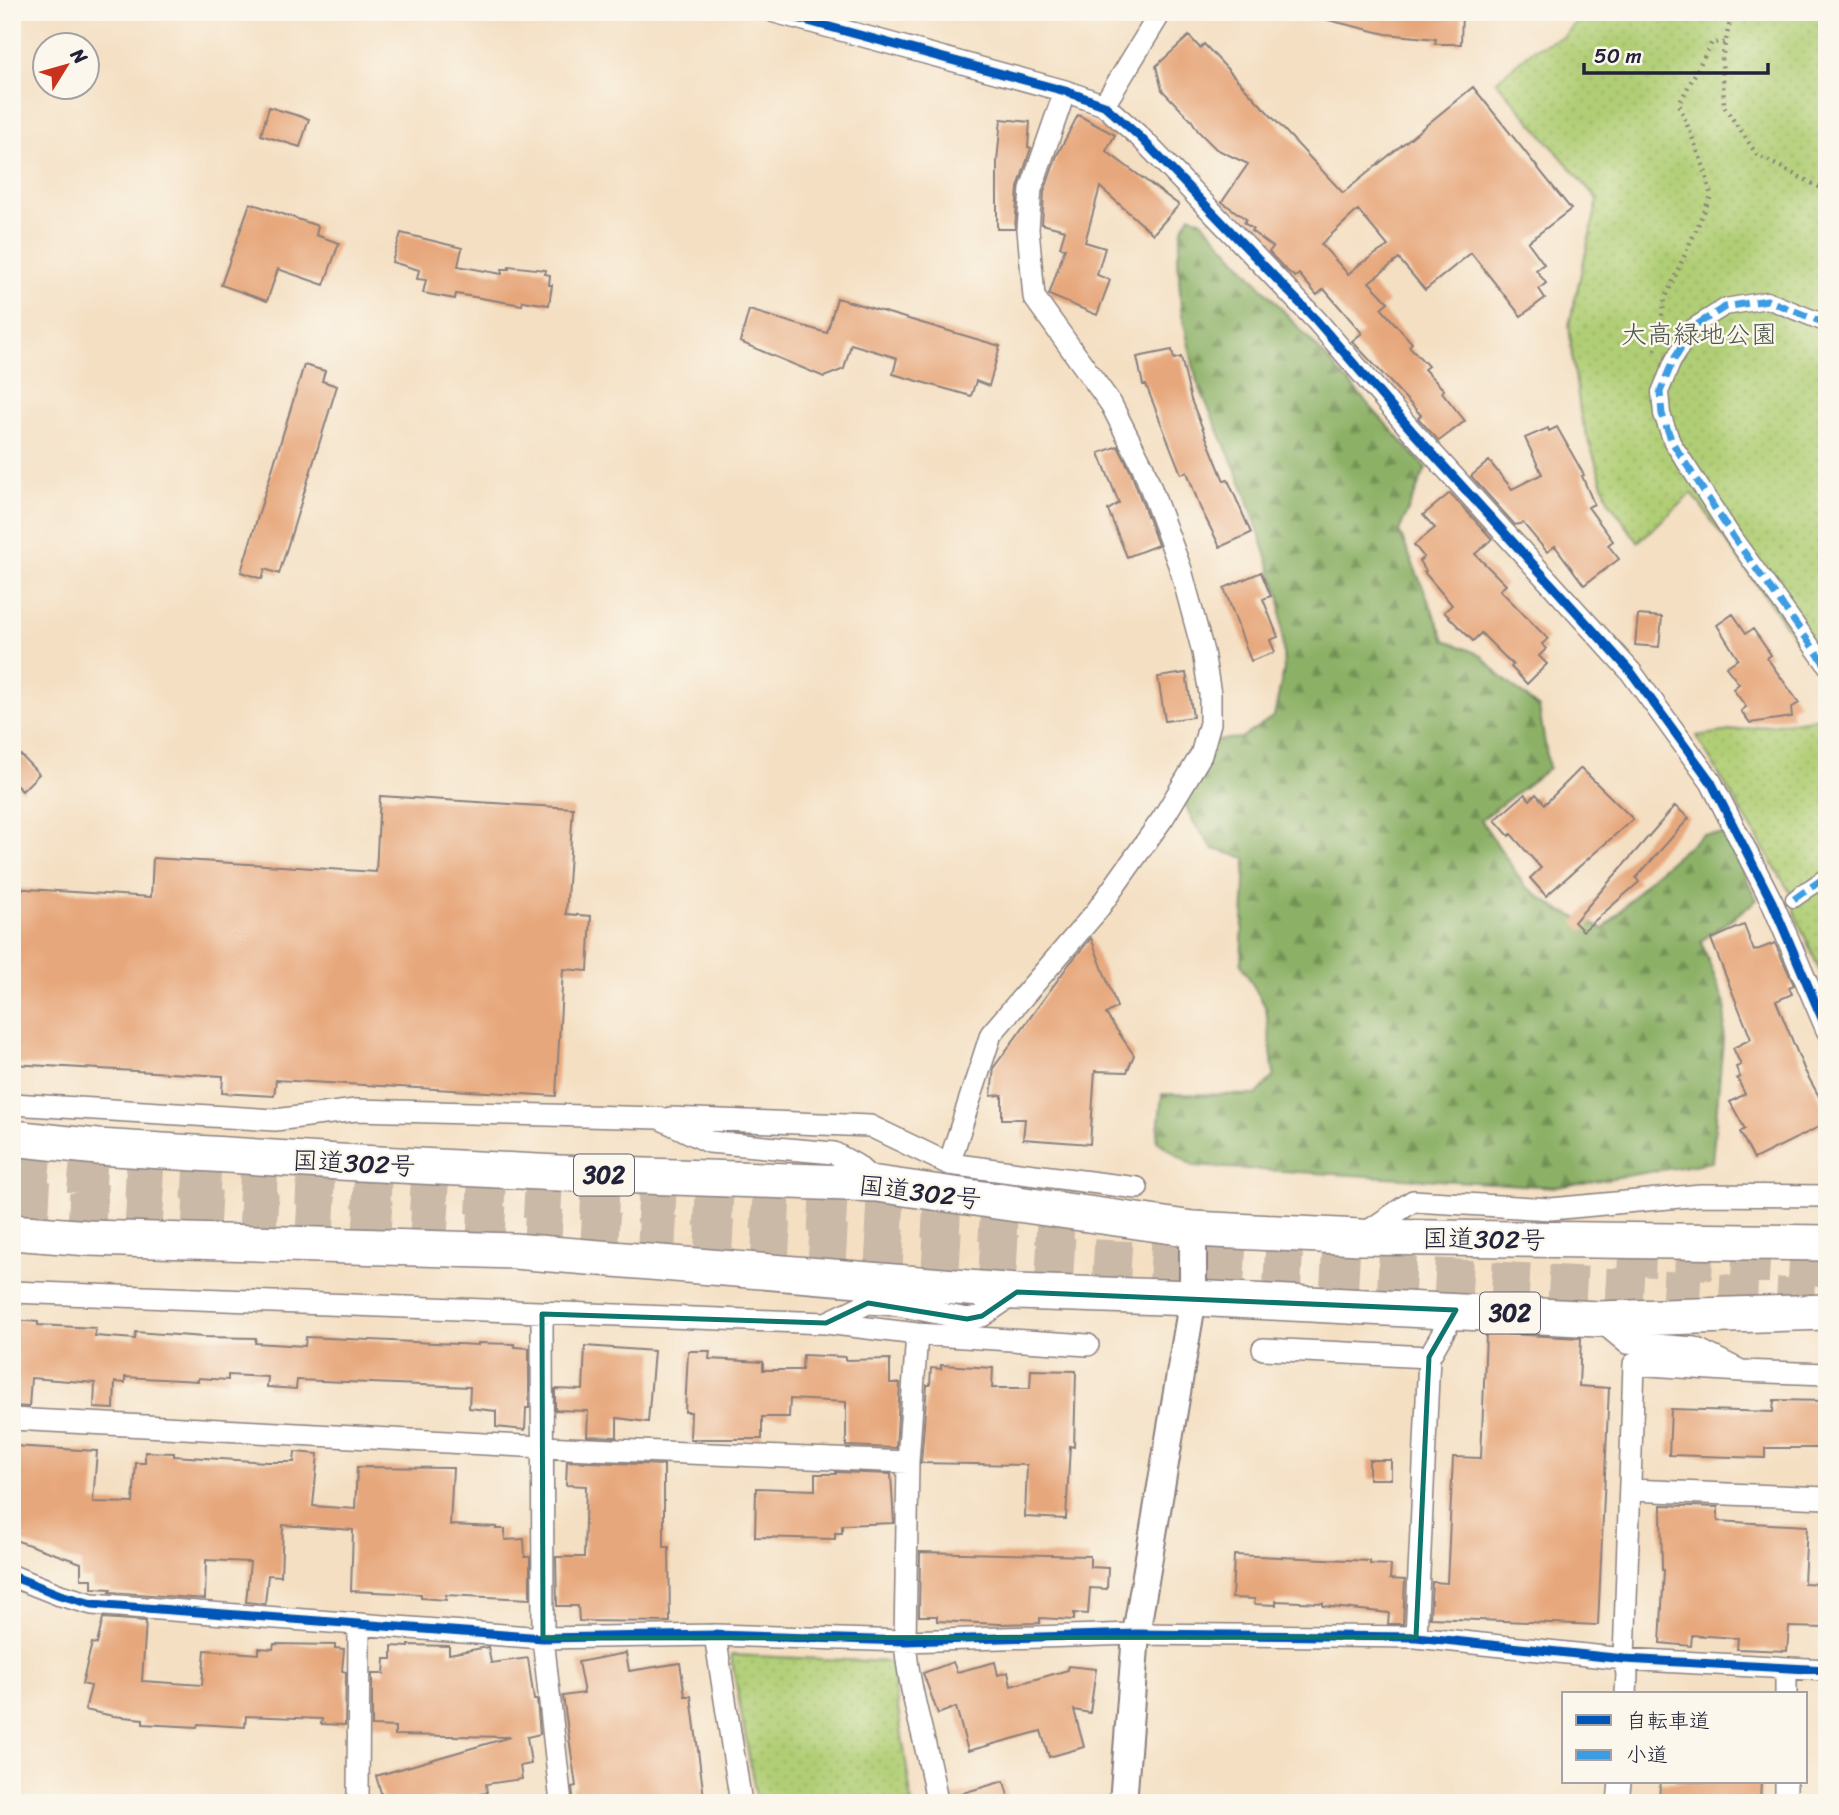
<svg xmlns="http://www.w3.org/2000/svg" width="1839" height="1815" font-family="Sriracha,'Klee One',sans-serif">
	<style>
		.forest { fill: url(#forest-firs); stroke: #576a50; stroke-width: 2 }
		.park { fill: url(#park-dots); stroke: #697858; stroke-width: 2 }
		.building { fill: #e7a77c; fill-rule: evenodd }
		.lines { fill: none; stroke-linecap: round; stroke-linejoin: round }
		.motorway-tunnel { stroke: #cab9a7; stroke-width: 38; stroke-dasharray: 38 19; stroke-linecap: butt }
		.pedestrian-casing { stroke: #8b807e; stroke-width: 19 }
		.minor-casing { stroke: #8b807e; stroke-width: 24 }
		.tertiary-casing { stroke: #8b807e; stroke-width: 30 }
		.trunk-casing { stroke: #8b807e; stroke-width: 38 }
		.path { stroke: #8b807e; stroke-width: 4.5; stroke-dasharray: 2 5; stroke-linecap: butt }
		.pedestrian { stroke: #fff; stroke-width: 16 }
		.minor { stroke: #fff; stroke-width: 21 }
		.tertiary { stroke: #fff; stroke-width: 26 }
		.trunk { stroke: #fff; stroke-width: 35 }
		.quiet { stroke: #3c9ce2; stroke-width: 7; stroke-dasharray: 14 7; stroke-linecap: butt }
		.cycleway-casing { stroke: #fbf7ec; stroke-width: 13 }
		.cycleway { stroke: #0057b8; stroke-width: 9 }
		.marked { fill: none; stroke: #0f766e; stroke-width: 5; stroke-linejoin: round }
		.labels { text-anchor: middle; stroke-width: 5; stroke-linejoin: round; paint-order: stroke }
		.shield { fill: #fbf7ec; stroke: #636270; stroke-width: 2 }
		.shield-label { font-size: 24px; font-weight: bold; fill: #22223b }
		.park-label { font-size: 26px; fill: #4d564c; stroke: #fbf7ec }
		.street-label { font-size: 26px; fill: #22223b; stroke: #fbf7ec }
	</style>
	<defs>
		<pattern id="forest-firs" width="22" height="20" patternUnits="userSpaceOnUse" patternTransform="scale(1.75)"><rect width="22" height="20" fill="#8cb166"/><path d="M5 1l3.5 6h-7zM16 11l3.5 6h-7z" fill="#729055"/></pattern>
		<pattern id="park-dots" width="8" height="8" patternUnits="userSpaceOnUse" patternTransform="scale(1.75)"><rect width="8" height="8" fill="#b0ce75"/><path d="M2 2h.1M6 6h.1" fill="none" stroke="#97b166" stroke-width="1.8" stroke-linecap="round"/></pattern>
	</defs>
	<rect width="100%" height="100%" fill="#fbf7ec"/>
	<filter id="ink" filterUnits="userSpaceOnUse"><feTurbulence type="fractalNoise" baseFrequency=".0143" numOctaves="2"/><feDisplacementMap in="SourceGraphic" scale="14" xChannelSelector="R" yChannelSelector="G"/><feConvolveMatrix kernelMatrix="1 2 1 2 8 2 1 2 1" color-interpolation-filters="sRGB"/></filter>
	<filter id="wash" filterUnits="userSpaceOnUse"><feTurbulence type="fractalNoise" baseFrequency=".00686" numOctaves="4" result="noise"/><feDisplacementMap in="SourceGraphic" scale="28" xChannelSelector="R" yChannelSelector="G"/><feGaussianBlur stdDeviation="1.57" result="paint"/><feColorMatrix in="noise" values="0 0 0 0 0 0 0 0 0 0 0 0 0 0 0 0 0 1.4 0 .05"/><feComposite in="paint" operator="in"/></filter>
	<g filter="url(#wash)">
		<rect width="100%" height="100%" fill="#f4dfc2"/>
		<!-- forest -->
		<path class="forest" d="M1190,215L1202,221L1426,468L1399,531L1445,640L1481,655L1498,674L1539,708L1549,768L1481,820L1525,886L1559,910L1604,929L1651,877L1703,834L1725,835L1757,900L1701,941L1726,1007L1712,1162L1557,1187L1193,1166L1157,1141L1162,1094L1256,1095L1274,1076L1266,1008L1241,964L1246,858L1213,849L1193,822L1185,803L1215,740L1241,738L1274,716L1284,669L1280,597L1245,491L1197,382L1181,310L1178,257L1182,229Z"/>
		<!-- park -->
		<path class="park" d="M1585,12H1827V684L1692,493L1638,542L1608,500L1581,417L1573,362L1569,325L1598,200L1496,81L1534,49L1564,36Z
			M1827,717V987L1794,912V899L1696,736Z
			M731,1655L891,1662L912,1803H757Z"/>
		<g id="blocks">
			<!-- building -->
			<path class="building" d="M1329,12H1462L1461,44H1435L1436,39L1386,34L1328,20Z
				M1189,36L1200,48L1204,44L1343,193L1473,87L1571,209L1528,242L1544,264L1536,270L1546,283L1539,289L1545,298L1521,316L1471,253L1425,290L1399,259L1369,282L1388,302L1381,308L1412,343L1409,346L1428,366L1424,369L1444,390L1442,392L1465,421L1439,441L1418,418L1421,415L1352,341L1362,333L1324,289L1317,295L1299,274L1295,277L1285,269L1269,252L1273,247L1251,231L1253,229L1244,223L1246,219L1222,202L1248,164L1216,149L1198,131L1192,121L1162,90L1156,66ZM1358,210L1388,246L1360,264L1348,274L1321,244Z
				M269,107L309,119L300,147L261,135Z
				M1078,115L1115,135L1106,151L1179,205L1153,234L1100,187L1085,242L1105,248L1097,275L1110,280L1097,315L1049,295L1065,248L1060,247L1065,230L1042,224L1044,192L1057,155Z
				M1001,119L1030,122L1028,147L1031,148L1018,188L1015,229H997V162Z
				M250,203L318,226L316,235L339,243L324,285L278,269L267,301L221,285Z
				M401,233L462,248L458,266L502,274V269H509V266L546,270L545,274L550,275L549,285H552L549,305L523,301L522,305L456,294L455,299L423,293L426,280L417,279L419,270L392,262Z
				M837,298L1000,346L989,386L976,381L971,396L893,374L897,358L851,344L844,369L824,377L740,342L749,310L827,333Z
				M1172,350L1174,359L1181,357L1191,400L1224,481L1228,480L1251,533L1220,547L1200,507L1187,472L1181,474L1146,385H1143L1137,357Z
				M304,365L325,371L322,381L337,386L279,574L265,569L262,579L241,572Z
				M1557,427L1584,475L1582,476L1594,504L1588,507L1613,541L1608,545L1619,559L1584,585L1555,546L1547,552L1523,523L1515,525L1471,476L1489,461L1512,489L1542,474L1525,438L1548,428L1549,431Z
				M1118,446L1130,470L1158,545L1127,557L1108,510L1119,503L1099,453Z
				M1450,493L1492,539L1475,554L1506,585L1500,590L1548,639L1542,644L1546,649L1539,656L1547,664L1527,684L1511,667L1513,665L1481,633L1473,641L1444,612L1452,605L1424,572L1426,571L1419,561L1424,557L1414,545L1435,528L1423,515Z
				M1261,572L1271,596L1263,599L1278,637L1270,640L1275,652L1251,661L1224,588Z
				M1733,614L1746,633L1753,629L1771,655L1767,658L1799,703L1791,708L1792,717L1750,723L1741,711L1746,707L1733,689L1739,684L1726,667L1738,659L1717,625Z
				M1638,615L1662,617L1659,647L1635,645Z
				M1186,673L1193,717L1165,721L1158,677Z
				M12,746L39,774L22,791L12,781Z
				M1581,768L1633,819L1546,896L1530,878L1541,868L1511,834L1509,836L1495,820L1525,794L1530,800L1536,794L1545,804Z
				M380,796L573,808L566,914L591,916L588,971L563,969L556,1096L276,1080L274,1096L222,1093L223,1076L12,1064V888L151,897L153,858L376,872Z
				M1675,806L1689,818L1636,878L1639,882L1583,931L1574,922Z
				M1744,925L1754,951L1775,943L1794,985L1789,987L1792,994L1776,1001L1805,1071L1827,1111V1123L1754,1159L1740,1132L1745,1129L1730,1102L1745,1094L1737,1078L1740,1077L1736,1067L1741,1065L1733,1048L1751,1039L1711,939Z
				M1091,938L1117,1007L1106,1014L1134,1055L1127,1072L1095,1071L1090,1144L1023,1139L1025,1119H1002V1095L991,1096L994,1067L1070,963Z
				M12,1320L38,1322V1325L96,1328L95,1336L135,1339L136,1332L204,1337L256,1338L255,1343L305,1346L306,1337L478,1345V1343L514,1344L515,1347L529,1348V1408H526L525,1430L496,1427V1411L469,1408L470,1387L297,1380L296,1389L267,1387L268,1377L228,1375V1380L198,1378V1381L125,1377V1383L115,1382L114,1409L94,1408L95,1383L31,1378L29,1407L12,1406Z
				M1486,1333L1581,1338L1579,1386L1609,1388L1598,1625L1430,1618L1432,1582L1447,1583L1453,1457L1481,1458Z
				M585,1346L654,1351L648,1422L617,1418V1437L587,1436L588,1411L555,1410V1389L583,1390Z
				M688,1351H710L709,1359L763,1362V1370H802L803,1355L846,1357V1360L890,1359V1383H900L896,1448L846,1446V1402L790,1399L789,1417H762V1439H690L691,1412H685Z
				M941,1365L993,1368L992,1388H1030L1031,1370L1076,1371L1074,1447L1070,1446L1066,1519L1025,1517L1027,1465L921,1463L927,1385H930L931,1368L941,1369Z
				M1774,1400L1827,1401V1442H1817V1448H1765V1458L1669,1455L1671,1409L1773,1412Z
				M12,1446L97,1451L93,1502L133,1503L136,1463H145V1452L174,1453V1456L267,1462H294L295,1452L318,1454L313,1506L355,1509L357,1467L453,1468L450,1525L497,1527L496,1529H505V1540L524,1539L525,1557H530V1599L446,1595V1600L421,1598V1594L351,1591L353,1530L283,1525L281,1576L268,1575L265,1604L246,1602L250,1562L206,1560L205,1599L110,1592L111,1589L92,1588V1579H81V1563L12,1539Z
				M1369,1460H1391V1479H1369Z
				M567,1461L664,1465V1547H669L670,1622L579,1621L578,1606H557L556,1557H584L586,1486L566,1485Z
				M836,1472L891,1474L894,1523L842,1525V1533H835V1539L755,1537L756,1488L815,1490V1474H836Z
				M1661,1505L1718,1507V1521L1807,1526L1804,1583L1827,1584V1628L1789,1627L1787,1651L1737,1649L1738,1638L1692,1635L1691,1646L1660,1643L1664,1570H1662Z
				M920,1552L1090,1556V1567L1108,1568L1107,1589L1090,1588L1088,1614L1074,1613V1620L1040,1618V1623L1000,1624L937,1621V1616H919Z
				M1234,1555L1370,1561V1564L1391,1565L1390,1579L1405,1580L1403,1624H1388L1389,1613L1323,1606V1603L1276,1601V1605L1254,1604L1255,1599L1232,1598Z
				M103,1618L146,1621L142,1681L202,1685L205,1650L259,1654V1648L273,1649L274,1644L335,1645V1648L344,1649L342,1671L346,1672L345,1725L321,1724L322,1719L246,1716L245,1727L198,1724L197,1727L143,1724V1719L113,1716L85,1710L91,1686L82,1684L92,1643L97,1644Z
				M409,1645L449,1646V1654L488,1647L491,1663L528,1658L534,1700H537L540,1734L527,1737L531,1764L520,1766L522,1779L486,1784L487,1793L425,1801L426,1803H384L376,1776L510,1737L395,1735V1727L372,1726V1674H384L385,1659H392V1646L409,1647Z
				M626,1653L629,1671L680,1663L685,1696H691L704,1797L662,1803H574L572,1787L576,1786L563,1696L584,1693L578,1662Z
				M953,1662L957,1672L995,1662L998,1675L1008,1672L1011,1686L1068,1670V1666L1096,1669L1090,1713L1074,1710L1084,1747L1049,1757L1041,1731L968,1751L956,1707L938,1714L923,1673Z
				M1004,1781L1010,1803H950L949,1797Z
				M1660,1782H1761L1760,1803H1659Z"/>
		</g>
	</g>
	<g filter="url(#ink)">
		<use href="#blocks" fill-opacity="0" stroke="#8b807e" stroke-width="2"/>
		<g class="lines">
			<!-- motorway-tunnel -->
			<path class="motorway-tunnel" d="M12,1167L80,1174L1093,1228
				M12,1198L1827,1299
				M1618,1256L1827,1267"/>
			<!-- pedestrian casing -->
			<g class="pedestrian-casing">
				<path id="pedestrian" d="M1827,324L1767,300L1725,307L1693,327L1673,361L1660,392L1662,414L1672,442L1734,538L1827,667
					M1794,899L1827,876"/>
			</g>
			<!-- minor casing -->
			<g class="minor-casing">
				<path id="minor" d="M775,12L1065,91L1104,105L1140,137L1316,320L1412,431L1631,672L1711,782L1772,902L1827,1030
					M1104,105L1161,12
					M12,1104L275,1120L356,1110L659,1118L709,1142L834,1153L856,1165L877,1184
					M670,1118L870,1126L949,1164L1137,1188
					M949,1164L991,1034L1096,912L1163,818L1201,755L1210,723V694L1203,652L1181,570L1143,467L1111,404L1034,297L1028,229L1031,189L1065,91
					M1361,1236L1413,1201L1551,1209L1701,1195L1827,1196
					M12,1292L826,1323L917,1334L1088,1345
					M542,1314L543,1638L561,1803
					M1598,1319L1627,1343L1695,1348L1741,1371L1827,1374
					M826,1323L868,1303L898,1305L967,1319L982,1316L1017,1292
					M917,1334L908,1462L905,1641C909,1697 929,1748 937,1803
					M1263,1349L1429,1357L1416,1637
					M1429,1357L1456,1310
					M12,1419L542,1447L908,1462
					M1630,1490L1827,1498
					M12,1576L60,1595L92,1604L543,1638L715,1635L905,1641L1136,1634L1416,1637L1624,1659L1827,1670
					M715,1635L741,1803
					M1786,1668V1694
					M1626,1694L1627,1674L1624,1659L1634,1364L1741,1371
					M1786,1782V1803
					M358,1803L359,1626
					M1618,1803L1620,1782"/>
			</g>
			<!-- tertiary casing -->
			<g class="tertiary-casing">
				<path id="tertiary" d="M1123,1803L1136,1634L1193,1298V1229"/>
			</g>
			<!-- trunk casing -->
			<g class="trunk-casing">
				<path id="trunk" d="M12,1138L98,1147L339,1162L558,1173L877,1184L1193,1229L1360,1237L1827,1243
					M12,1232L89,1238L514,1251L1017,1292L1193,1298L1598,1319L1827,1312"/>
			</g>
			<!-- path -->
			<path class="path" d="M1735,12L1731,16L1722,58L1724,106L1757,155L1827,191
				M1655,350L1665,299L1711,196L1705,170L1679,104L1712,42L1725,43"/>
			<!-- pedestrian -->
			<use href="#pedestrian" class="pedestrian"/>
			<!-- minor -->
			<use href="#minor" class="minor"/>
			<!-- tertiary -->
			<use href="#tertiary" class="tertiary"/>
			<!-- trunk -->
			<use href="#trunk" class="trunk"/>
			<!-- quiet -->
			<path class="quiet" d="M1827,324L1767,300L1725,307L1693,327L1673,361L1660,392L1662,414L1672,442L1734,538L1827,667
				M1794,899L1827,876"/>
			<!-- cycleway casing -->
			<g class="cycleway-casing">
				<path id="cycleway" d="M775,12L1065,91L1104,105L1140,137L1316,320L1412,431L1631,672L1711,782L1772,902L1827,1030
					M12,1576L60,1595L92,1604L543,1638L715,1635L905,1641L1136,1634L1416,1637L1624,1659L1827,1670"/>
			</g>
			<!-- cycleway -->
			<use href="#cycleway" class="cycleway"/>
		</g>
	</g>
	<!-- marked area -->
	<path class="marked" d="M1017,1292L1456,1310L1429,1357L1416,1637L543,1638L542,1314L826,1323L868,1303L967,1319L982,1316Z"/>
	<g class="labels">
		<!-- shield labels -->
		<g class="shield">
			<rect x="574" y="1154.5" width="60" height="41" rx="5"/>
			<rect x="1480" y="1292.5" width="60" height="41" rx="5"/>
		</g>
		<g class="shield-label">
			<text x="604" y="1183">302</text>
			<text x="1510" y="1321">302</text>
		</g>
		<!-- park labels -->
		<g class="park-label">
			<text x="1699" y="343">大高緑地公園</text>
		</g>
		<!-- street labels -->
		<g class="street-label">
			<text transform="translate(354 1163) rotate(3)" y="9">国道302号</text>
			<text transform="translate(920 1192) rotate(7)" y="9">国道302号</text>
			<text transform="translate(1484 1239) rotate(1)" y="9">国道302号</text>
		</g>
	</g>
	<!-- margin -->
	<rect width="1839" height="1815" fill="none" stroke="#fbf7ec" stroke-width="42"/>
	<!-- legend -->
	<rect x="1562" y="1692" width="245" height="91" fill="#fbf7ec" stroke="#a4a2a5" stroke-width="2"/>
	<rect x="1576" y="1715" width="35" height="10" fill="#0057b8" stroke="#a4a2a5" stroke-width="2"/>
	<text x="1626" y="1728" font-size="21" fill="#22223b">自転車道</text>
	<rect x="1576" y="1750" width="35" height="10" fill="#3c9ce2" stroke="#a4a2a5" stroke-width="2"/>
	<text x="1626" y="1762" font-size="21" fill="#22223b">小道</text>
	<!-- north arrow -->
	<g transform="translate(66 66) rotate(53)"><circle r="33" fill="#fbf7ec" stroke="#a4a2a5" stroke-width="2"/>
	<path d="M0-5L12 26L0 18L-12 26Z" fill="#c8321e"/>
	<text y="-10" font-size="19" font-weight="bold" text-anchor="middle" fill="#22223b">N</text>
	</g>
	<!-- scale -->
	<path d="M1584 63v10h184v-10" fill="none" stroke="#22223b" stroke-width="3.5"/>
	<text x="1594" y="63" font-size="21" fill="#22223b" stroke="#fbf7ec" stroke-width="5" paint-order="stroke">50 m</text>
</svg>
